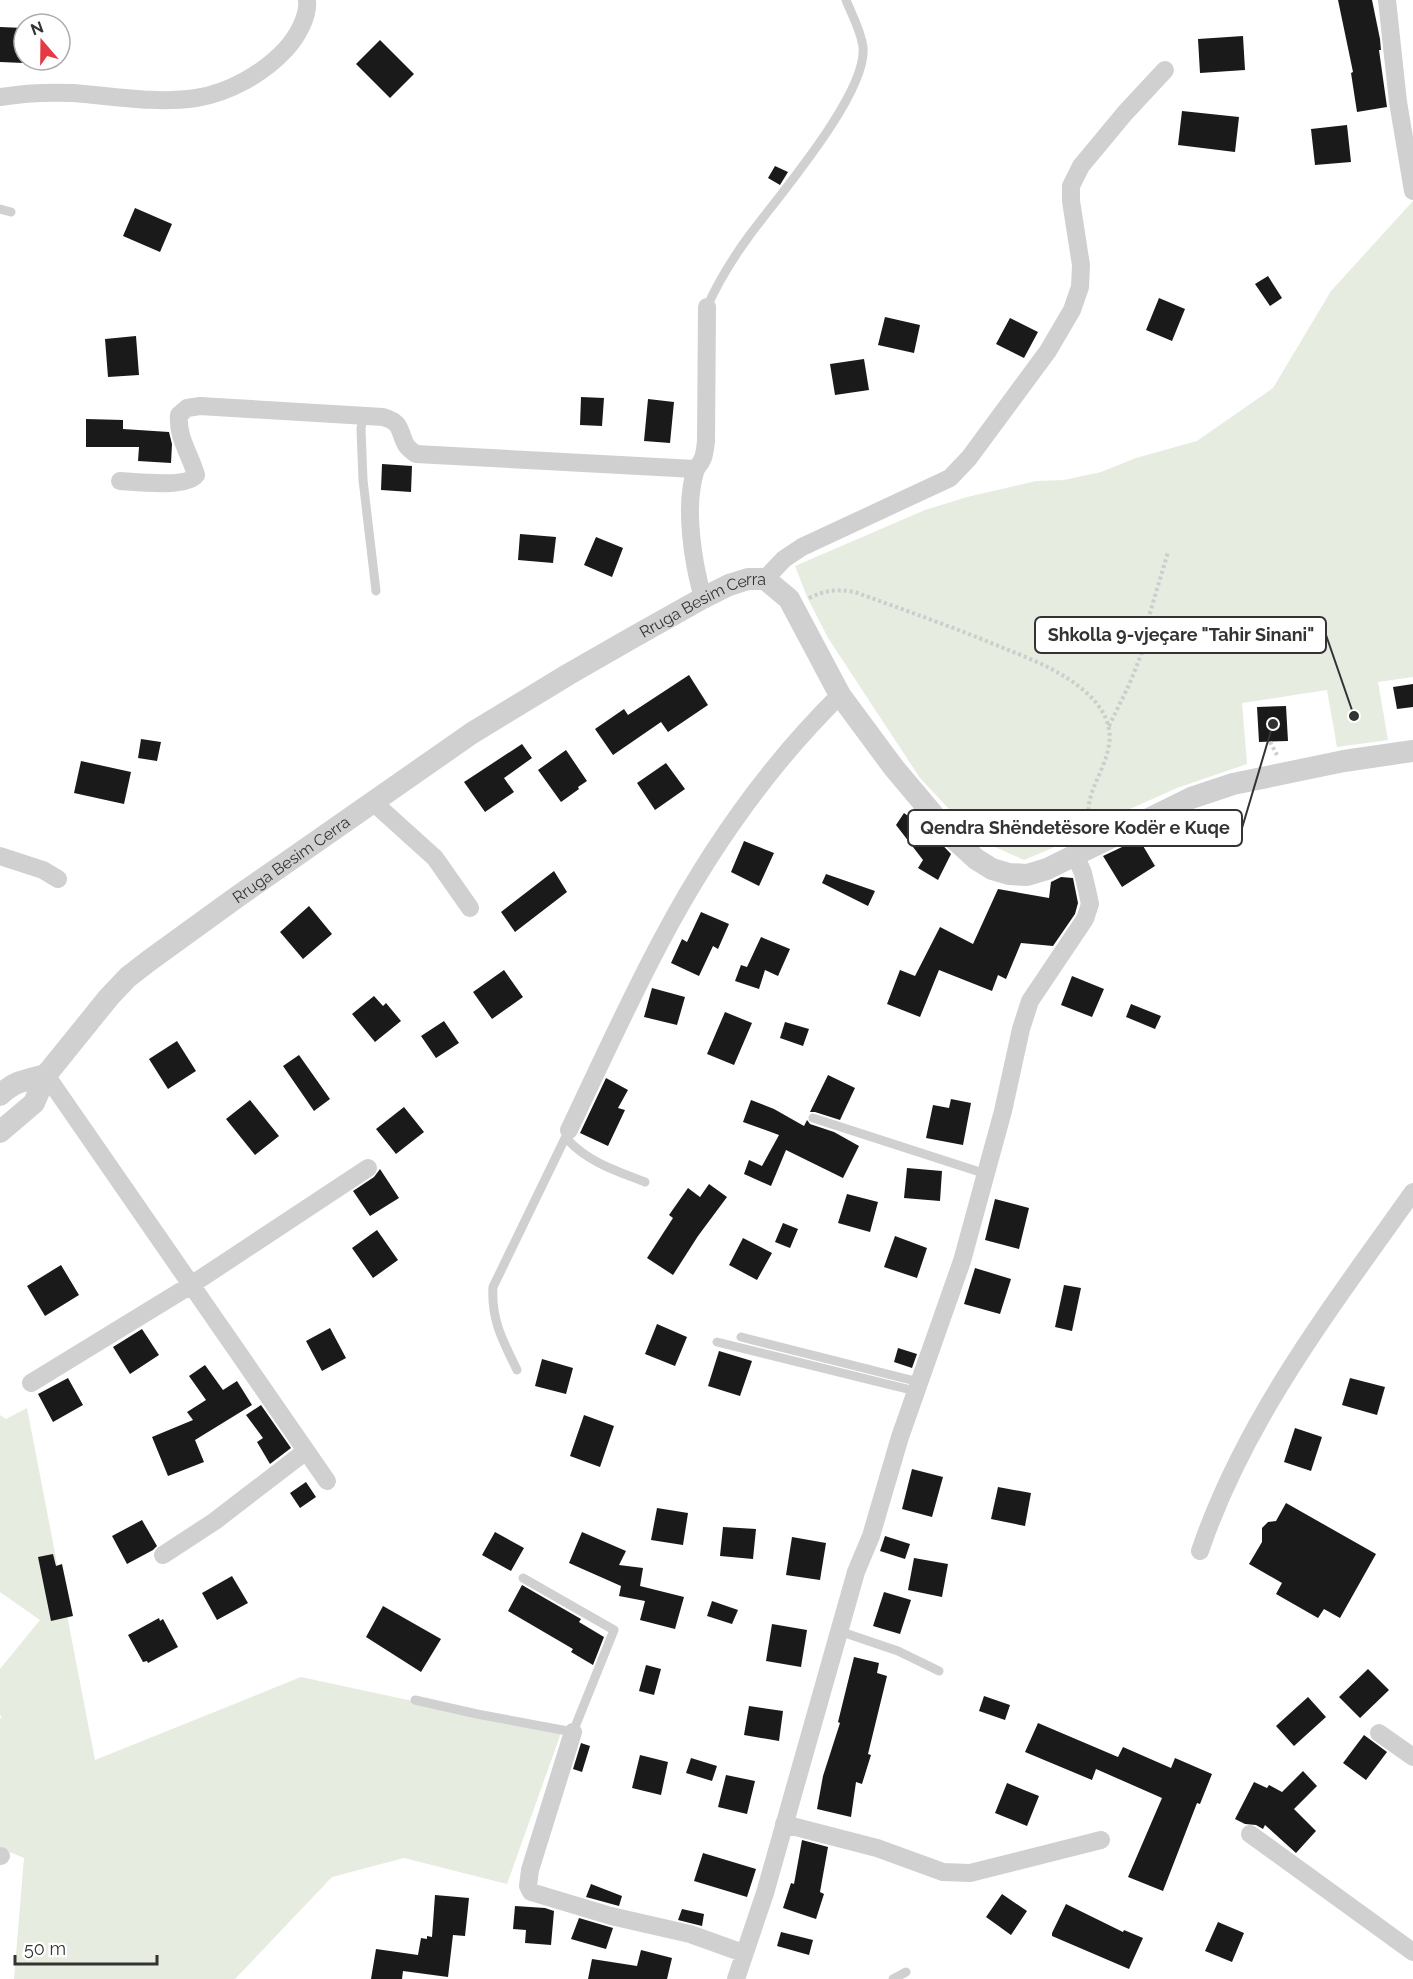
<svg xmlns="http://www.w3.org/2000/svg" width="1413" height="1979" font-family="Raleway,sans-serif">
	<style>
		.green { fill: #e6ecdf }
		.building { fill: #1a1a1a }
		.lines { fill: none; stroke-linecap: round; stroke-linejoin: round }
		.path { stroke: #cdcdcd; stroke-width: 4; stroke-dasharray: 3 3; stroke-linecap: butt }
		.service { stroke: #d0d0d0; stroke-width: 9 }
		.minor { stroke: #d0d0d0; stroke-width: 18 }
		.tertiary { stroke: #d0d0d0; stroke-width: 22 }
		.labels { text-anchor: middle; stroke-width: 6; stroke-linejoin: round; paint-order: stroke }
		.street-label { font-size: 16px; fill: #333; stroke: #fff }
		.leader { fill: none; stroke: #333; stroke-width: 2 }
		.callout-dot { fill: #333; stroke: #fff; stroke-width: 2 }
		.callout { fill: #fff; stroke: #333; stroke-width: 2 }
		.callout-label { font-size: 18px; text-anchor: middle; font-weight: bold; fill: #333 }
	</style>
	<rect width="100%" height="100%" fill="#fff"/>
	<!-- green -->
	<path class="green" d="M1413,201V677L1378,682L1388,740L1337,747L1327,690L1242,703L1247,764L1177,788L1103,821L1083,835L1024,860L977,839L920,778L828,638L808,599L795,566L925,510L967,497L1036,481L1064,480L1101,472L1136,458L1197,441L1273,388L1331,291Z
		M27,1408L95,1760L301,1677L561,1733L507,1884L404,1858L332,1877L235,1979H14L24,1858L0,1848V1719L2,1717L0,1715V1669L40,1620L0,1592V1415L6,1419Z"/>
	<!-- building -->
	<path class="building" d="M1338,0H1372L1380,39L1381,50H1379L1387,107L1357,112L1351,73L1353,72Z
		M0,27L24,28V63L0,62Z
		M1243,36L1245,70L1200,73L1198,39Z
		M380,40L414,74L390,98L356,64Z
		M1182,111L1239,117L1235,152L1178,145Z
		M1347,125L1351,162L1315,165L1311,129Z
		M775,166L788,172L780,185L768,178Z
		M135,208L172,224L160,252L123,236Z
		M1268,276L1282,298L1270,306L1255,284Z
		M1159,298L1185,309L1172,341L1146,330Z
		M885,317L920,325L914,353L878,345Z
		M1010,318L1038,332L1024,358L996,344Z
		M136,336L139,375L108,377L105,339Z
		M864,359L869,390L835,395L830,364Z
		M581,397L604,398L602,426L580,425Z
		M648,399L674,402L670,443L644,441Z
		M86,419L123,420V429L169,432L172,444L171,463L138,461L139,447H86Z
		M382,464L412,466L411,492L381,490Z
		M520,534L556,537L553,563L518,560Z
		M596,537L623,548L612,577L584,565Z
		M689,675L708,705L668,732L661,722L613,755L595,729L624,709L628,715Z
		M1413,684V707L1397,709L1393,687Z
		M1286,706L1288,741L1259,742L1257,707Z
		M141,739L161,742L157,761L138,758Z
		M522,744L532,758L504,778L514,792L485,812L464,782Z
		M566,750L587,781L578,787L579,789L561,802L538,770Z
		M81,761L131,772L124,804L74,793Z
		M666,763L685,789L655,810L637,783Z
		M904,813L931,833L951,854L938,880L918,868L923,860L896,825Z
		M1139,839L1155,866L1122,887L1103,856Z
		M744,841L774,853L759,886L731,872Z
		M554,871L567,892L515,932L501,912Z
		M826,874L875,891L868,906L822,883Z
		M1061,877L1073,878L1078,903L1075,914L1053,946L1021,943L1006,979L998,975L992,991L939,970L920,1017L887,1004L900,970L915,976L940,927L973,944L998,889L1049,898L1051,882Z
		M309,906L332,934L303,959L280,932Z
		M701,912L729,924L718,949L713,946L699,976L671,963L682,939L687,942Z
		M761,937L790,949L778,976L765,970L759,989L735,981L741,965L747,967Z
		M504,970L523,997L492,1019L473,992Z
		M1072,976L1104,989L1092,1017L1061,1005Z
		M652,988L685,997L677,1025L644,1017Z
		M374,996L383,1006L386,1003L401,1021L375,1042L352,1014Z
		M1131,1004L1161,1016L1155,1029L1126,1017Z
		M725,1012L752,1023L734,1065L707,1054Z
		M444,1021L459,1043L436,1058L421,1036Z
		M785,1022L809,1029L803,1046L780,1038Z
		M177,1041L196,1071L168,1089L149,1059Z
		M299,1055L330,1099L314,1111L283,1066Z
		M828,1075L855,1088L840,1120L815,1112H810Z
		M606,1078L628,1090L618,1108L625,1110L608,1146L580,1133Z
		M951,1099L971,1103L963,1145L926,1138L933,1105L949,1108Z
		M250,1100L279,1136L255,1155L226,1119Z
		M751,1100L774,1109L804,1126L807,1120L810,1124L834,1132L859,1146L843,1178L786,1150L771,1186L744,1174L749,1160L762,1166L779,1135L743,1122Z
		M404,1107L424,1132L396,1154L376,1129Z
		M907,1168L942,1171L940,1201L904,1198Z
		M380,1169L399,1198L370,1216L353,1191L374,1177Z
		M709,1184L727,1197L698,1236L673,1275L647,1258L673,1218L669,1215L688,1188L700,1197Z
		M847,1194L878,1202L870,1232L838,1223Z
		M995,1199L1029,1208L1019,1249L985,1240Z
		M783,1223L798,1229L790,1248L775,1242Z
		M377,1230L398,1260L373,1278L352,1248Z
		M895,1236L927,1248L917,1278L884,1267Z
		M743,1238L772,1253L757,1280L729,1265Z
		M61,1265L79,1295L45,1316L27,1286Z
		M975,1268L1011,1279L1000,1314L964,1304Z
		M1064,1285L1081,1288L1072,1331L1055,1327Z
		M657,1324L687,1337L675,1366L645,1354Z
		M330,1328L346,1358L322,1371L306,1341Z
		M142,1329L159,1355L130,1374L113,1347Z
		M898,1348L917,1354L912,1368L894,1362Z
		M719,1351L752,1361L740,1396L708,1386Z
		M542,1359L573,1368L566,1394L535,1386Z
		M205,1365L223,1390L237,1381L252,1405L195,1440L204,1462L168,1476L152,1437L193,1420L187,1412L206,1400L189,1376Z
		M68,1378L83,1405L53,1422L38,1394Z
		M1350,1378L1385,1387L1377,1415L1342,1405Z
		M261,1405L291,1448L270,1464L257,1442L263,1438L246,1415Z
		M584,1415L614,1426L600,1467L570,1456Z
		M1295,1428L1322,1437L1311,1471L1284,1462Z
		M912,1469L943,1477L932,1517L902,1509Z
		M306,1482L316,1497L300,1508L290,1493Z
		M998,1487L1031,1493L1025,1526L991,1519Z
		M1286,1503L1376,1554L1340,1618L1324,1609L1318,1618L1276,1594L1282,1583L1249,1564L1262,1542V1528L1268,1522L1276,1521Z
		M657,1508L688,1513L683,1545L651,1540Z
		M142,1520L157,1546L153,1550L127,1564L112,1536Z
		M723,1527L756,1529L753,1559L720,1556Z
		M495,1532L524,1548L511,1571L482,1555Z
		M582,1532L626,1551L619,1565L643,1568L640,1586L684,1597L675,1629L640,1620L645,1601L619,1596L621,1586L569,1563Z
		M885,1536L910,1544L905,1559L880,1551Z
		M792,1537L826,1543L820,1580L786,1575Z
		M53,1554L56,1566L62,1564L73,1616L51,1621L38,1557Z
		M914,1558L948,1564L942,1597L908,1590Z
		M232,1576L248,1603L217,1620L202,1593Z
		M522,1585L581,1619L579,1622L604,1637L593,1665L571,1652L573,1649L508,1611Z
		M884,1592L911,1600L900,1634L873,1626Z
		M712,1601L738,1610L732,1624L707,1616Z
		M383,1606L441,1639L421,1672L366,1637Z
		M159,1618L160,1621L163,1619L178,1647L148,1663L147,1661L143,1662L128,1635Z
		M772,1624L807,1630L801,1667L766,1661Z
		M854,1657L879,1663L877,1673L887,1676L868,1754L871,1755L862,1784L856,1782L851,1817L817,1809L823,1776L840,1723L838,1722Z
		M646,1665L661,1669L654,1695L639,1691Z
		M1368,1669L1389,1690L1360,1718L1339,1697Z
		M984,1696L1010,1705L1005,1720L979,1711Z
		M1308,1697L1326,1717L1294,1746L1276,1726Z
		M749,1706L783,1711L779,1741L744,1735Z
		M1038,1723L1118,1757L1123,1747L1171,1768L1175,1758L1212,1774L1200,1804L1197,1803L1163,1891L1128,1877L1162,1798L1096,1769L1092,1780L1025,1752Z
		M1364,1735L1387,1752L1366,1780L1343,1763Z
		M581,1743L590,1746L582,1772L573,1769Z
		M640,1755L668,1762L661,1795L632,1788Z
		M691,1758L717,1766L712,1781L686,1773Z
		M1303,1771L1317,1786L1294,1809L1316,1831L1296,1853L1265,1825L1263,1829L1256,1825L1245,1824L1235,1819L1254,1782L1267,1788L1269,1785L1282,1792Z
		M726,1775L755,1781L747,1814L718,1807Z
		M1007,1783L1039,1796L1027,1826L995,1813Z
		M802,1840L828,1847L820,1892L824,1894L816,1919L783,1908L791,1883L794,1884Z
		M703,1853L756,1869L747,1897L694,1881Z
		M591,1884L622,1896L619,1906L586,1897Z
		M1002,1894L1027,1911L1011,1935L986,1917Z
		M435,1895L469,1898L465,1936L453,1935L448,1977L403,1971L402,1979H371L376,1949L418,1955L421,1938L427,1939V1936L432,1937Z
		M1066,1904L1123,1932L1124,1930L1143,1938L1129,1969L1052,1936V1933Z
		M515,1906L545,1908L554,1911L551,1945L525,1943L526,1930L513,1929Z
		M682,1909L704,1914L702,1926L678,1920Z
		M579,1918L613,1928L606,1949L571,1939Z
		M1218,1922L1244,1933L1232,1962L1205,1951Z
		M781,1932L813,1940L809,1955L777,1946Z
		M641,1950L672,1958L667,1979H588L592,1959L637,1966Z"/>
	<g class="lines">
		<!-- path -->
		<path class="path" d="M809,598C825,590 838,589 855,592C904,610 953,627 1001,647C1023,656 1047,665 1067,678C1084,689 1103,705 1108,725C1118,761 1078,792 1091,826
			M1109,726L1129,685L1145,645L1150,613L1168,552
			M1270,742L1277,755"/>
		<!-- service -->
		<path class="service" d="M0,209L11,212
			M707,307C718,282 733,258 749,236C777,198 868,93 863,47C861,31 852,15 846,0
			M363,416L361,429L363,480L376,591
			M813,1118L986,1174
			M568,1132V1140C588,1162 617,1171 645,1182
			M741,1337L919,1382
			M717,1342L915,1391
			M517,1370C503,1341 491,1320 493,1287L569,1130
			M839,1631L898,1651L939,1671
			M415,1700L477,1714L573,1732L614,1630L523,1578
			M893,1979L906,1972"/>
		<!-- minor -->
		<path class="minor" d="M1387,0L1398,102L1413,191
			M0,97C24,93 48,92 73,93C113,96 155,104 196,98C229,93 264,73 286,49C297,37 309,16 307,0
			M120,481C136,482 187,488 196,475C190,454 177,437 179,415L187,408L200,406L383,417C402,423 398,428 405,443C407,448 412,451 416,454L695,469
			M765,579L784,559L802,547L950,478L969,458L1048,351L1072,310L1080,287L1081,265L1071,201V186L1081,166L1125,113L1165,70
			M703,598C693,563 684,508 695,472C696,467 700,465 702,460C705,455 705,447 706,442L707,307
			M373,802L435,858L470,908
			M0,856L43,870L58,879
			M46,1075L327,1481
			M569,1130C599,1067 628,1003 661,941C708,852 768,766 840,695
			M31,1383L191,1285L368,1168
			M1200,1551C1245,1418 1333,1305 1413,1192
			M163,1555L215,1521L306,1451
			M573,1732L530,1870L528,1886L531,1892L611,1916L690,1934L743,1953
			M1379,1733L1413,1757
			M784,1824L877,1848L943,1872L970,1873L1101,1840
			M1250,1834L1413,1952
			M0,1856H1
			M736,1979L765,1893L856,1572L871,1536L900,1437L962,1261L1003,1111L1021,1029L1030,1001L1085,919L1090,904L1087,890L1083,873L1075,855"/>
		<!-- tertiary -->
		<g class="tertiary">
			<path d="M0,1095C15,1081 26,1080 46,1075"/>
			<path id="s1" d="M0,1132L34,1103L46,1075L109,997L128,977L150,960L237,897L472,733L569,674L630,639L703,598L729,585L748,579H765L789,599L840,695L894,768L952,837L976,859L992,869L1009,874L1027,875L1047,869L1191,798L1233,784L1344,761L1413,751"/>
		</g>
	</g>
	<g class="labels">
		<!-- street labels -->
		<g class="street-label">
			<text dy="6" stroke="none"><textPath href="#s1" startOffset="890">Rruga Besim Cerra</textPath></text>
			<text dy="6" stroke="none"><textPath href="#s1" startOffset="404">Rruga Besim Cerra</textPath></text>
		</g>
	</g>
	<!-- callouts -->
	<path class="leader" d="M1354 716L1326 635M1273 724L1242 828"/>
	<g class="callout-dot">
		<circle cx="1354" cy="716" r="6"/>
		<circle cx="1273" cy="724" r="6"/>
	</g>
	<g class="callout">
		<rect x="1035" y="617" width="291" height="36" rx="6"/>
		<rect x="908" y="810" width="334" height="36" rx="6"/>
	</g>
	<g class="callout-label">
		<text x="1181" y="641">Shkolla 9-vjeçare "Tahir Sinani"</text>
		<text x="1075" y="834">Qendra Shëndetësore Kodër e Kuqe</text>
	</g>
	<!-- north arrow -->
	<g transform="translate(42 42) rotate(340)"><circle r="28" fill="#ffffff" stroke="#adadad" stroke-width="1.5"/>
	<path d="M0-4.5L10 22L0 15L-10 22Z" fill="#e63946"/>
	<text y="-9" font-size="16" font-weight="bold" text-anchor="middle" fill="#333333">N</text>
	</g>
	<!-- scale -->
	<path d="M15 1955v9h142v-9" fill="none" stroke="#333333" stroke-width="3"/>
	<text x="24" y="1955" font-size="18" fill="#333333" stroke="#ffffff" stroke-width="4.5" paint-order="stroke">50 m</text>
</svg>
